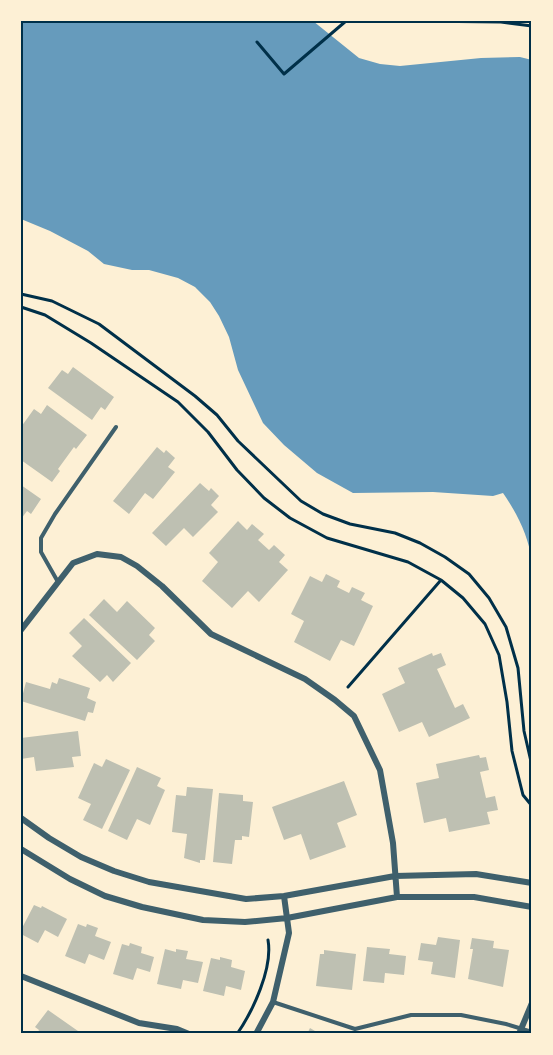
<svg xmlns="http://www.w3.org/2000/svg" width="553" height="1055" font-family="Rubik,sans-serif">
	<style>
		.water { fill: #669bbc }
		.building { fill: #bec0b2 }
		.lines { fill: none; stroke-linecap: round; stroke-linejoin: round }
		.path { stroke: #003049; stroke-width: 3 }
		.service { stroke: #3f606c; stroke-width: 4 }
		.minor { stroke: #3f606c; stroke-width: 6 }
		.neatline { fill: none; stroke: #003049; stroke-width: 2 }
	</style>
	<rect width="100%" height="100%" fill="#fdf0d5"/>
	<!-- water -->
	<path class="water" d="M21,21H313L359,58L380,64L400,66L481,58L520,57L532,60V562C529,537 517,513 503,493L493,496L433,492L353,493L317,473L284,445L263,423L238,370L229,337L219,316L210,302L195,287L178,278L149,270H132L104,264L88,251L50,231L21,219Z"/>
	<!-- building -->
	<path class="building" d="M73,367L114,397L105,410L101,407L92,420L48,388L62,370L68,374Z
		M47,405L87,435L76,449L74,447L58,469L60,471L52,482L21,460V427L34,409L41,414Z
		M157,447L164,453L166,450L175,458L168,467L175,472L153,499L145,493L129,514L113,501Z
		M200,483L209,491L211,488L219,496L211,505L218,512L193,537L184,528L166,546L152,533Z
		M21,485L41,499L31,514L27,511L21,519Z
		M238,521L247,530L252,524L264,534L258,540L269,550L274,545L285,555L279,562L288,570L259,602L248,591L232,608L202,581L218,562L209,553Z
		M326,574L340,581L337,587L349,593L352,587L365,593L361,600L373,606L354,646L341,640L330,661L294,642L304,621L291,614L310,576L322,582Z
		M104,599L117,612L127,601L155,628L149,635L155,641L137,660L89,615Z
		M84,618L131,663L113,682L107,675L100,682L72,656L82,646L69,633Z
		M432,653L433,656L441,653L446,665L437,669L455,708L463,704L470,718L429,737L422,722L399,732L382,694L405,683L398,668Z
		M59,678L90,688L87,698L96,702L93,713L88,712L85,721L21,701L26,682L50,689L52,682L57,684Z
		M78,731L81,756L72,757L74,767L36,771L34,757L21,759V738Z
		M479,755L480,758L486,757L489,770L480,772L486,798L495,796L498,810L487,812L490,824L449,832L446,818L424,823L416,783L439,778L436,764Z
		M106,759L130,770L102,829L83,820L91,804L78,798L94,763L102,767Z
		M137,767L161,778L157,786L165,790L150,825L137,819L127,840L108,831Z
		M344,781L357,815L337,823L346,847L310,860L301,834L284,840L272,807Z
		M187,787L213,789L205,860H200V863L184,858L187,834L172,832L176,795L186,796Z
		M219,793L243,795V801L253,802L249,837L242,836V840H235L232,864L213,862Z
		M34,905L41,908L42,906L67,919L58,937L45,930L38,943L21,934V930Z
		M78,924L86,927L87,924L98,928L95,936L111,942L104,960L89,954L85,964L65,956Z
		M438,937L460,940L455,978L431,974L433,962L418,960L421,943L436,945Z
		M472,938L494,941L493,948L509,950L503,987L468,979L473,949H470Z
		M130,943L142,947L141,953L154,957L150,972L137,968L133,980L113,974L122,944L129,946Z
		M367,947L390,949L389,954L406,956L404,975L385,973L384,983L363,981Z
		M165,949L176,952V949L188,951L186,959L203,962L198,983L183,980L181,989L157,984Z
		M324,950L356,954L352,990L316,986L320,954H324Z
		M220,957L232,960L231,967L245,971L241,990L226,986L224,996L203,991L211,958L220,960Z
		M48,1010L78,1031L76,1034H37L39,1030L35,1027Z
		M310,1028L320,1034H307Z"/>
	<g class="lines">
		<!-- path -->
		<path class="path" d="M415,21L501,22L532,26
			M257,42L284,74L346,21
			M21,294L52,301L99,324L195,396L217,415L238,441L301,501L323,514L350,524L395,533L420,543L445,557L469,574L489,598L506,627L518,668L524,731L532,766
			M21,307L45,315L91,343L178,402L208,432L237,470L264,498L290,518L327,538L408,562L441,580L463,598L485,624L499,655L507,702L512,751L523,795L532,806
			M348,687L441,580
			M237,1034C253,1011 273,968 268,940"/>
		<!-- service -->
		<path class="service" d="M58,582L41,552V538L55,514L116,427
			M273,1002L355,1029L411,1015H461L506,1024L532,1032"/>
		<!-- minor -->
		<path class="minor" d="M21,630L73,563L97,554L121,557L137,566L162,586L211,634L305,679L335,700L354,716L380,770L393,843L397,897
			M21,818L49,838L81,857L114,871L149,882L246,899L284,896L395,876L476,874L532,883
			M21,849L70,879L105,896L142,907L203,920L245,922L287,918L397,897H474L532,907
			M21,976L139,1023L177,1029L189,1034
			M256,1034L273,1002L289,933L284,896
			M519,1034L532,1003"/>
	</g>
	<!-- border -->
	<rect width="553" height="1055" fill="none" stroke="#fdf0d5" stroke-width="45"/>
	<rect x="22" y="22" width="508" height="1010" class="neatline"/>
</svg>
